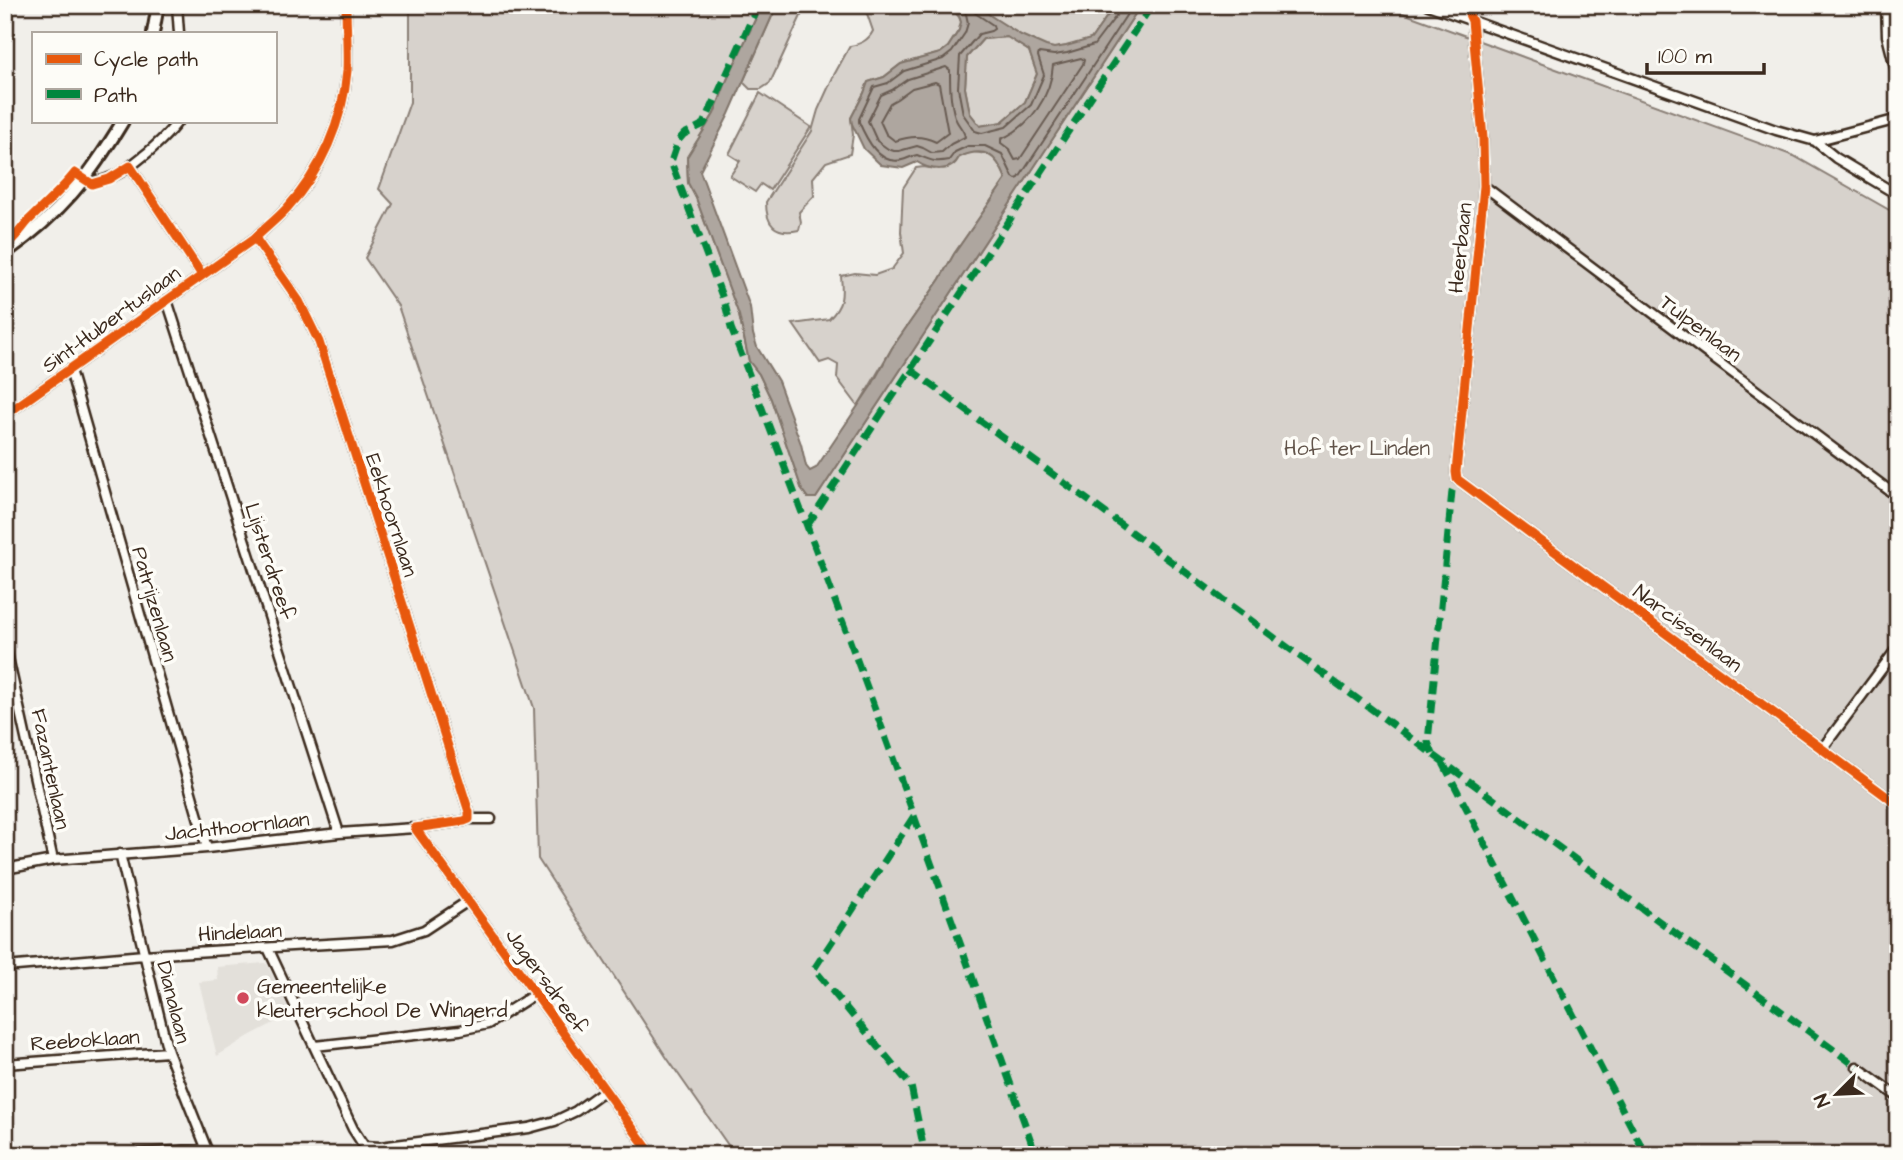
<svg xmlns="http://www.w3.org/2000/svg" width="1903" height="1160" font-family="'Architects Daughter',sans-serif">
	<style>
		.built { fill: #e3e0da }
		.green { fill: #d7d2cc; stroke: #897e75; stroke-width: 2 }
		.water { fill: #aea69f; stroke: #80746b; stroke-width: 2; fill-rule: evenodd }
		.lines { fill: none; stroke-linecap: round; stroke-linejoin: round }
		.shore { stroke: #695c52; stroke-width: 2 }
		.minor-casing { stroke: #3b2a1e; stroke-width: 13 }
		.secondary-casing { stroke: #3b2a1e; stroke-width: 16 }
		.minor { stroke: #fdfcf7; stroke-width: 8 }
		.secondary { stroke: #fdfcf7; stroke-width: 10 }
		.quiet { stroke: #00873e; stroke-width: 7; stroke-dasharray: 14 7; stroke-linecap: butt }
		.cycleway-casing { stroke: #fdfcf7; stroke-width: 13 }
		.cycleway { stroke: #e8590c; stroke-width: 9 }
		.poi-dot { fill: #d1495b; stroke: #fdfcf7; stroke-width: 2.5 }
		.labels { text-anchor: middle; stroke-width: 7; stroke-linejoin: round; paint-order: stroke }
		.street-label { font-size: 21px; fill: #3b2a1e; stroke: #fdfcf7 }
		.park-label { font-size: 21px; fill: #62544a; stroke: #fdfcf7 }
		.poi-label { font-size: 21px; fill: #3b2a1e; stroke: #fdfcf7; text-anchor: start }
	</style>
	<rect width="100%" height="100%" fill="#f1efea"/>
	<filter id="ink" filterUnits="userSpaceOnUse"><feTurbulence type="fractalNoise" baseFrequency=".0143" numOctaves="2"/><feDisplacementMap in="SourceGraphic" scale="14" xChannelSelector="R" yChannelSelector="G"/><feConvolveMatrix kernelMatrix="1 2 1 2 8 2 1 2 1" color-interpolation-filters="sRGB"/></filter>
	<g filter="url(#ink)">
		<!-- built -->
		<path class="built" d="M264,963L267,964L291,1014L249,1036L217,1056L199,982L218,980L217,967Z"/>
		<!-- green -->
		<path class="green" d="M410,5H762L727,80L714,114L687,157L688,183L696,198L739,315L749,361L759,374L771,399L802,490L808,498H816L1141,5H1381L1794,156L1898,215V1155H735L667,1058L538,859L534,708L398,306L365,258L393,204L379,189L410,102Z
			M777,5H806L770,83L761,89H750L743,82Z
			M864,5H949L959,17L961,22L959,30L948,47L941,53L901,64L884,77L868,82L864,93L851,118L853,135L850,154L826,162L813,178L814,196L799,212L801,222L799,230C775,235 766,225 766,202L812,131L818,110L834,75L850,46C860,44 868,41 873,31Z
			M978,5H1115L1091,39C1080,42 1066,48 1054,48C1036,47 990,18 978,5Z
			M1008,37L1029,51L1037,74L1025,102L1002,122L980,126L970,114L965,88L967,57L983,39Z
			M760,93L811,127L770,190L761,184L755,192L730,176L740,161L729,154Z
			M971,152C994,153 998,158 1006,179L954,254L940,279L892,348L858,406L837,378L838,365L829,360L820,363L793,324L829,319C843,305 843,296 841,276L855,273L875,275L892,269L904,253L901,232L903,188L916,168L924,167L934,169Z"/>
		<!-- water -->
		<path class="water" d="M762,5H777L729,114L700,171L750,307L753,334L757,347L778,381L801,444L806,466L810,471L816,468L872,385L892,348L940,279L954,254L1006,179C996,154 985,146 959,157C952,174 929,170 917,162L903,168L881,165L864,149L852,124L851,118L864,93L868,82L884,77L901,64L940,53L948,47L959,30L961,22L959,16L949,5H978L991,16L1021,35L1046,46L1054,48L1066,46L1091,39L1115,5H1141L816,498H808L802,490L771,399L759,374L749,361L739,315L696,198L688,183L687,157L714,114L727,80ZM1007,37L1029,51L1037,74L1025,102L1002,122L980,126L970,113L965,88L967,57L983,39Z"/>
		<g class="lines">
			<!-- shore -->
			<path class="shore" d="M959,5L966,14L968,23L965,33L952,52L943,59L904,71L888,83L874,87L859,119V122C866,138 879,166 902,160C907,159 911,156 917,155C931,160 933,163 949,160L955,152L968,146H985L1002,154L1013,177L1016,179L1019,178L1133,5
				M973,5L975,13L993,25L994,29L991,31L979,34L960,56L958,88L963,114L975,131L982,133L1006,127L1031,105L1044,75L1038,56L1039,53L1054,55L1067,53L1094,45L1119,12L1120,5
				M1081,58L1084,60L1083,64L1020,159L1015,160L1009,149L1001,143V139C1031,126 1051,96 1053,65Z
				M946,67L950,70C950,86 950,102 955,117C957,125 964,129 965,137L951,144L942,152L932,153L923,148L917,146L899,151H894L888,149L877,141L868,121L881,95L892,90L908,79Z
				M935,82L939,84L948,133L936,142C921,135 911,136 895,141L886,134L880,121L890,103L897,99L912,88Z"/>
			<!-- minor casing -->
			<g class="minor-casing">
				<path id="minor" d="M177,5L179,33
					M1428,5L1776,130L1815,141L1836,158L1898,195
					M1467,5V10L1472,21L1483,138L1484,186L1456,472L1457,479L1898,805
					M1886,5L1887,36L1898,79
					M1815,141L1898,119
					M130,166L202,275
					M84,180C108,193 165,140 178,121
					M1484,186L1898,497
					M167,300L339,833
					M70,370L207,848
					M5,415L255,238C265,228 277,219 287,208C321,171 343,121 347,71C348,49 346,27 346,5
					M5,644L53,860
					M1822,749L1898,647
					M469,819H491
					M415,828L652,1155
					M120,854L168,1052L209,1155
					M5,869L53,860L207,848L339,833L415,828L464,821L469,819V812L319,342L299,301L255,238
					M268,948L353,1129L364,1146L380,1147L529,1128L555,1121L576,1111L605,1090
					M5,967L144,955L393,940L424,930L468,901
					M315,1046L460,1030L488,1024L535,994
					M5,1064L168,1052
					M1857,1067L1898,1097
					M115,1155L207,1149"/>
			</g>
			<!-- secondary casing -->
			<g class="secondary-casing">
				<path id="secondary" d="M153,33L158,5
					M5,253C61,213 88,179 123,121"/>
			</g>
			<!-- minor -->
			<use href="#minor" class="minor"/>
			<!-- secondary -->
			<use href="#secondary" class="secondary"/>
			<!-- quiet -->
			<path class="quiet" d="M758,5L704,124L684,134L678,141L671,162L725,304L731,328C838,602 937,878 1036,1155
				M910,369L1857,1067
				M807,526L1152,5
				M1433,754L1428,742L1452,491L1457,479
				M1443,763L1646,1155
				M914,816L814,969L911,1086L925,1155"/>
			<!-- cycleway casing -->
			<g class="cycleway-casing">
				<path id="cycleway" d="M1467,5V10L1472,21L1483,138L1484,186L1456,472L1457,479L1898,805
					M255,238L299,301L319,342L469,812V819L464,821L415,828L652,1155
					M5,245C16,238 20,230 28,221C44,205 61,191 75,173L92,184L109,179L130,166L202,275
					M5,415L255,238C265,228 277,219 287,208C321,171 343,121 347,71C348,49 346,27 346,5"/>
			</g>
			<!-- cycleway -->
			<use href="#cycleway" class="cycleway"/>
		</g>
	</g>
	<!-- markers -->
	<circle class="poi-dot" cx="243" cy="998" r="7"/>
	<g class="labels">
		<!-- street labels -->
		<g class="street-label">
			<text transform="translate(1460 248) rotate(-84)" y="7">Heerbaan</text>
			<text transform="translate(111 319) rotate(-36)" y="7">Sint-Hubertuslaan</text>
			<text transform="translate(1701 328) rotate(37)" y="7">Tulpenlaan</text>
			<text transform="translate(392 515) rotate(72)" y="7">Eekhoornlaan</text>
			<text transform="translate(270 561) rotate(72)" y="7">Lijsterdreef</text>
			<text transform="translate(155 604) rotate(74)" y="7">Patrijzenlaan</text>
			<text transform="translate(1688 628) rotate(37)" y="7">Narcissenlaan</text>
			<text transform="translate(51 769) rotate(78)" y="7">Fazantenlaan</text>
			<text transform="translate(237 826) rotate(-6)" y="7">Jachthoornlaan</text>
			<text transform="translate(240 932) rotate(-3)" y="7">Hindelaan</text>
			<text transform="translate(547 981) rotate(54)" y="7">Jagersdreef</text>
			<text transform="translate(174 1002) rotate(76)" y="7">Dianalaan</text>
			<text transform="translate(85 1040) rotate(-4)" y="7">Reeboklaan</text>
		</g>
		<!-- park labels -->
		<g class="park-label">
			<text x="1357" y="455">Hof ter Linden</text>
		</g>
		<!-- poi labels -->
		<g class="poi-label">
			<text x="257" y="993">Gemeentelijke<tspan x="257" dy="24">kleuterschool De Wingerd</tspan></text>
		</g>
	</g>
	<!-- margin -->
	<rect width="1903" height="1160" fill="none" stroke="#fdfcf7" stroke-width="28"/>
	<rect x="14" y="14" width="1875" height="1132" fill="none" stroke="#3b2a1e" stroke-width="2.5" filter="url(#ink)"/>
	<!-- legend -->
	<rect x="32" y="32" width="245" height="91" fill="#fdfcf7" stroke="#afa8a0" stroke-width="2"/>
	<rect x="46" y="54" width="35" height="10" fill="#e8590c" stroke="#afa8a0" stroke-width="2"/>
	<text x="94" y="66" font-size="21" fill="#3b2a1e">Cycle path</text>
	<rect x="46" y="89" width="35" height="10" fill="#00873e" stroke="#afa8a0" stroke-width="2"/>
	<text x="94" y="102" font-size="21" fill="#3b2a1e">Path</text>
	<!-- north arrow -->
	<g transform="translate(1837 1094) rotate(246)" stroke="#fdfcf7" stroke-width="5" paint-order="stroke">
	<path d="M0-5L12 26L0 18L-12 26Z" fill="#3b2a1e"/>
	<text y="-10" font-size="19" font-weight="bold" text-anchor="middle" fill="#3b2a1e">N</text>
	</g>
	<!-- scale -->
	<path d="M1647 63v10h117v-10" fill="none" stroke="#3b2a1e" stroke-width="3.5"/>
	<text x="1658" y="63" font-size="21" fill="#3b2a1e" stroke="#fdfcf7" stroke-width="5" paint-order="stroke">100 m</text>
</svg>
